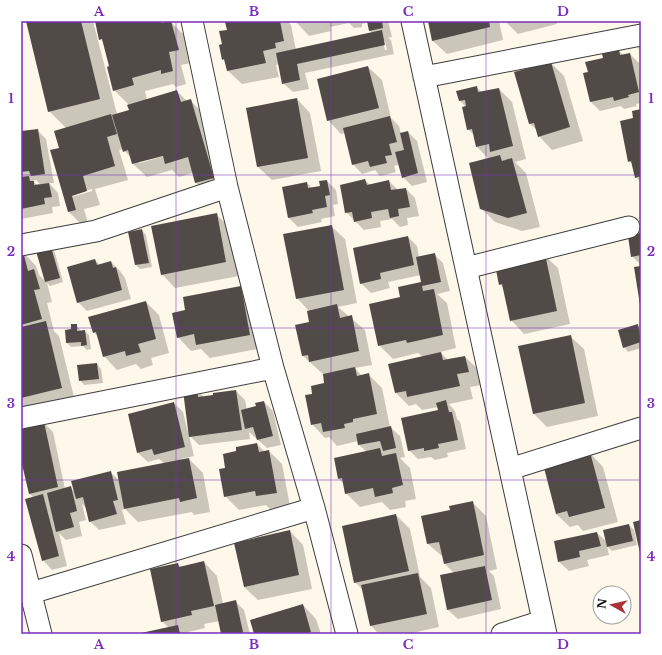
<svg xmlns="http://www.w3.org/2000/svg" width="662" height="655" font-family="'Libre Baskerville',serif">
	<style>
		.shadow { fill: #0003; fill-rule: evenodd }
		.building { fill: #514b48 }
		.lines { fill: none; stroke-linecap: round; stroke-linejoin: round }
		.minor-casing { stroke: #3d3d3d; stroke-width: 23 }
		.minor { stroke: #fff; stroke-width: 21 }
		.grid { fill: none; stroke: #7b2cbf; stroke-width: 1; stroke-opacity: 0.55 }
		.neatline { fill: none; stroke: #7b2cbf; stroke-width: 1.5 }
		.grid-label { font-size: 13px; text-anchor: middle; font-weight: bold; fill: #7b2cbf }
	</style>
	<rect width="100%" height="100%" fill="#fdf8e9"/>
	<!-- shadow -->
	<path class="shadow" d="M27,21H93L117,114L130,111L128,104L114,90L111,67L96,21H170L184,35L191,63L181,65L186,84L176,87L173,84L145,91L147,100L177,91L187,101H191L204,114L227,192L210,196L196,183L193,173L179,177L172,170L147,177L133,164L132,159L123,149L119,150L128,180L95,189L100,205L84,209L88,223L82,225L69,212L60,148L66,128L49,111ZM167,153L168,155L140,163L138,162ZM92,189V191L72,197V195Z
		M236,21H287L291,25L296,50L372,33L370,31L368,22L362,24V27L354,28L349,23L330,27L331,31L309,36L295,21H388L392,37L388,38L391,40L394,54L305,73L309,89L293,92L283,83L280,64L276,65L279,77L242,84L228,71L226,63L223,59V45L228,30ZM383,41H385L387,50H385Z
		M429,21H499L503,40L447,54L433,41Z
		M505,21H556L557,24L518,34Z
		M641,46V58L638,47Z
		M619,51L623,55L630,54L639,63L641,103L636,104L637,106L624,109L621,106L600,111L591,102L589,73L604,59Z
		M551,63L564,76L583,141L552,150L539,136L537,130L530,124Z
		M368,67L382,80L391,118L399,126L401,134L408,132L417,141L427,182L412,186L403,177L400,164L394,166L396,172L380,176L375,170L362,174L353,164L345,133L341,134L328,120Z
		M477,87L482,93L499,89L512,102L526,159L515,162L526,173L540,227L522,231L495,222L481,208L489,159L477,147L475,136L468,129L466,107L460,101Z
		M297,99L310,113L321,171L272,180L258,167L247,109Z
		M641,110V183L636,177L633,164L629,161L635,119Z
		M37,130L46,139L54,183H49L58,193L60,206L52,207L53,213L21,219V132ZM36,180L41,185H37L33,181Z
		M365,180L370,185L389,181L398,190L406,189L415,198L419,216L407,218L408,225L400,227L392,219L380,221L381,227L364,230L346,212Z
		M327,181L336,190L338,204L333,205L335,216L321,219L322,222L298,227L289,218L307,183L312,188L321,186Z
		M216,214L230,228L239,276L175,288L162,274Z
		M331,226L345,239L357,303L338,307L365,330L372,365L355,368L362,376L368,374L382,388L390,427L400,436L405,457L400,458L410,468L416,499L405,501L406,507L390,510L382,502L360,507L346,493L344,484L339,479L367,452L359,445L358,441L337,446L329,437L325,438L312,424L314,395L325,383L324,375L303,356L310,323V312L297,298Z
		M142,230L146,235L152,267L140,269L136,265L130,233Z
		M641,234V265L632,256Z
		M408,237L417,246L419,257L434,254L443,263L450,291L437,294L447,303L456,348L440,352L448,360L465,357L479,370L482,385L470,387L473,399L449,404L455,411L457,419L460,422L466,449L447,453L448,457L435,460L431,457L418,459L409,450L439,411L438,407L422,410L416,404L409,406L395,392L423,357L418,353L393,359L379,345L401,298L423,285L421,275L388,282L390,288L371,293L361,283Z
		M51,248L55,253L63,282L50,286L47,283L52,302L47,303L54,331L59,336L75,401L21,412V253L23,252L36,266L39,275L46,282L37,252Z
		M544,255L558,268L570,324L524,334L511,320L504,289L500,284Z
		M95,260L100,265L111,262L120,271L125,278L131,299L87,311L78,302Z
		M240,287L254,301L263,348L210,358L201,349L191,351L178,337L186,311Z
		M146,302L159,315L169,353L151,358L153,365L141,369L136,364L117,370L104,356L98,337L94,332Z
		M76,325L81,331H85L89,335L91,349L87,350L83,346L71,347L67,343Z
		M637,325L641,329V348L628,352L624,347Z
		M570,336L584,349L598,416L547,427L534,414L519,347Z
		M97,364L101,369L103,383L84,385L80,380Z
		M197,390L205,398L236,391L245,400L247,410L257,407L264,402L273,411L281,445L267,448L249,432L250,439L199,445L189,435L194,456L181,459L182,461L189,459L203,473L210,512L194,515L192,512L138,522L125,509L122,510L126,524L99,530L90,521L86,508L82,504L86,520L79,522L82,536L66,540L59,533L67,566L52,570L43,560L34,498L29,493L21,455V428L44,423L53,432L65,489L71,488L75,492L110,472L120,481L165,464L159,459L148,462L138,453L174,403L183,412L188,432L189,431Z
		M257,444L265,452L269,451L282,464L290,506L270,509L266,505L239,510L225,496L226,469L238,452Z
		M590,453L603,467L618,522L583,531L578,525L570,527L556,514Z
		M472,502L486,516L497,569L489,571L494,576L501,609L458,619L448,610L454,573L445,564L443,557L428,544L423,517L451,510Z
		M396,515L410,529L420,577L431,588L439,627L408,634H379L371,626L364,591L355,582Z
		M629,525L634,530L637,545L612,551L607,546L609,555L587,560L589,566L569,571L559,562L597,533L607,542Z
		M290,531L303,545L312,589L258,600L244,587Z
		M204,562L217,576L223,604L235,601L244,610L250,634H223L220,621L204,624L205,628L184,633L186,634H143L169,628L162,621L178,564L181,567Z
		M21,589L27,607L21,609Z
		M303,605L316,619L321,634H255Z"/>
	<!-- building -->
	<path class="building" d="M26,21H81L100,99L48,112Z
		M95,21H160L161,23L171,21L179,50L169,52L173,71L161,74V70L132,78L134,85L113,91L107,67L109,66L102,39L99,40Z
		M231,21H280L284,41L275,43L276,48L263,51L266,63L227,71L224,59L222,60L219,45L222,44L219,31L227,30L225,22Z
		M367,21H382L383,28L369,31Z
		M428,21H489L490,27L432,41Z
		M382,30L385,45L297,64L300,80L282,84L276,53Z
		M619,50L620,55L630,53L639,92L628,95L629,97L614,101L613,97L590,102L583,73L588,72L585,62L603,58L602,54Z
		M551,62L570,127L538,137L534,123L529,124L514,72Z
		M368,66L379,108L327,121L317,79Z
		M477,86L478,92L499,88L513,146L490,152L489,144L476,147L472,129L467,130L462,107L466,106L465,100L459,101L456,91Z
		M177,90L181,102L191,99L214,178L195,183L188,157L165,164L163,156L132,164L128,150L123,152L112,115L129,110L127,105Z
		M297,98L308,158L257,167L246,108Z
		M641,109V176L635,178L631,161L628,162L620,121L633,118L632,111Z
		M111,114L117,134L107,137L115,166L83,176L87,191L72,196L76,210L68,212L50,150L59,148L54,131Z
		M390,116L397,142L389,144L392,155L385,156L387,163L370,167L368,161L352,165L343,128Z
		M38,129L45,174L31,176L29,171L21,172V131Z
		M408,131L418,173L402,178L395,152L404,150L400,133Z
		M500,155L502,161L512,158L527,213L508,218L480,209L469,163Z
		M29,176L30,181H34V185L49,183L52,197L44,198L45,204L21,209V177Z
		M365,179L367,185L389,180L391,190L406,188L410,207L398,209L399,216L390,218L388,209L371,212L372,218L354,222L352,212L345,213L340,185Z
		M327,180L330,195L325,196L327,207L312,210L313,213L288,218L282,187L307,182L308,188L320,186L319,181Z
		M217,213L226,262L161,275L151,226Z
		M332,225L344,290L296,299L283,234Z
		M142,229L149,263L135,265L128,232Z
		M641,233V255L631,257L628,236Z
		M408,236L414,265L380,273L381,279L360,284L353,248Z
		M51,247L60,278L45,282L36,251Z
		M23,251L28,271L34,269L40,289L34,290L42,319L21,325V252Z
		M435,253L441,282L422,286L423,291L434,289L443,335L407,343L406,340L378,346L369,304L400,297L398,287L421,282L416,257Z
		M545,254L557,311L510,321L502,284L499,285L495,265Z
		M95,259L97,265L111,261L113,268L116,267L122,290L77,303L67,267Z
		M641,266V305H640L634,267Z
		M241,286L250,335L196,345L194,334L177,338L172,313L185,310L183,297Z
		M146,301L156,339L138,344L141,352L126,356L125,351L103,357L96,332L93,333L88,317Z
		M337,304L340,318L352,315L359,351L309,362L308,355L302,356L295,325L309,322L307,311Z
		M46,321L62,388L21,398V327Z
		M71,324H77V331L85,330L87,345L81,346V342L66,343L65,330L71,329Z
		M638,324L641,342L623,348L618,330Z
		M571,335L585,403L533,414L518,346Z
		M441,352L443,360L465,356L469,372L457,374L460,386L407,397L406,391L395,393L388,364Z
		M97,363L99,379L79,381L77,365Z
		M355,367L357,376L369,373L377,414L353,419V422L344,424L345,428L323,432L321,423L311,425L305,395L312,394L311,386L324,383L323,374Z
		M197,389L198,397L213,395V393L236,390L242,430L189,437L183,391Z
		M446,400L449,412H452L458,440L438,444L439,448L424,451V448L408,451L401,418L438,410L436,403Z
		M264,401L273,436L257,440L253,427L245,429L241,410L256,406L255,403Z
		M174,402L185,447L154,455L152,449L137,453L128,414Z
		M44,422L58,487L29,494L21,460V427Z
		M391,426L396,448L383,451L380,441L358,445L356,434Z
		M257,443L259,452L269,450L277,493L256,496L255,491L224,497L219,469L225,468L223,454L236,451V447Z
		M380,448L382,456L396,453L403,485L392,488L393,493L375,497L373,488L345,494L342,478L338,479L334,458Z
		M590,452L605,508L569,517L567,511L556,514L543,464Z
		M189,458L197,498L180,502L179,498L124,509L117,472Z
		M111,471L118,500L113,501L117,514L89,522L83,497L76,499L71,481Z
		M71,486L77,511L70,513L74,527L56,532L47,493Z
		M43,494L59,556L42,561L25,499Z
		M473,501L484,555L444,564L439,542L427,544L421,516L450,510L449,506Z
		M396,514L409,571L354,583L342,526Z
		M641,520V553H640L633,522Z
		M629,524L633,541L607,547L603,530Z
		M290,530L299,575L244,587L234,543Z
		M597,532L601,546L579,551L580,557L558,562L554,541Z
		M204,561L214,606L191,611L192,615L161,622L150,569L178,563L179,567Z
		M485,566L492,600L447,610L440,575Z
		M418,573L427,614L370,626L361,585Z
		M236,600L243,632L240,634H221L215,605Z
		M303,604L311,632L304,634H254L250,620Z
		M178,625L180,634H142L141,633Z"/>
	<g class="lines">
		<!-- minor casing -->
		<g class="minor-casing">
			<path id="minor" d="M192,21L227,187L273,368L314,508L347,634
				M412,21L546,634
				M424,77L641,35
				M21,245L96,231L227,187
				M466,268L629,227
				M21,418L273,368
				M510,469L641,428
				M21,555L41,634
				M31,593L314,508
				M502,634L543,621"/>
		</g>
		<!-- minor -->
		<use href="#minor" class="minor"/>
	</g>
	<!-- grid -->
	<path class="grid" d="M176,21V634M331,21V634M486,21V634M21,175H641M21,328H641M21,480H641"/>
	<!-- border -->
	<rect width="662" height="655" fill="none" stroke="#ffffff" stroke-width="44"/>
	<!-- north arrow -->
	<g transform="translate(612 605) rotate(278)"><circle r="19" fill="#ffffff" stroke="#9d9d9d"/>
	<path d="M0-3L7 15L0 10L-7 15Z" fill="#aa323a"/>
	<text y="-6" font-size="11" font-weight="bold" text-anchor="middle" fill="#0a0a0a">N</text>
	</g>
	<rect x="22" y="22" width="618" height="611" class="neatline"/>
	<g class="grid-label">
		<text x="99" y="16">A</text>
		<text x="254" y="16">B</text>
		<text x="408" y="16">C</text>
		<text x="563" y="16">D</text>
		<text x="11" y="103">1</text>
		<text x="651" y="103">1</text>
		<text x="11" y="256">2</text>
		<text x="651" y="256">2</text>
		<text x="11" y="408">3</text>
		<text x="651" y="408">3</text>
		<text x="11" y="561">4</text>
		<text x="651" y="561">4</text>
		<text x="99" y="649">A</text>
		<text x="254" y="649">B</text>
		<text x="408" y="649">C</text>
		<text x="563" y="649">D</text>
	</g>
</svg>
